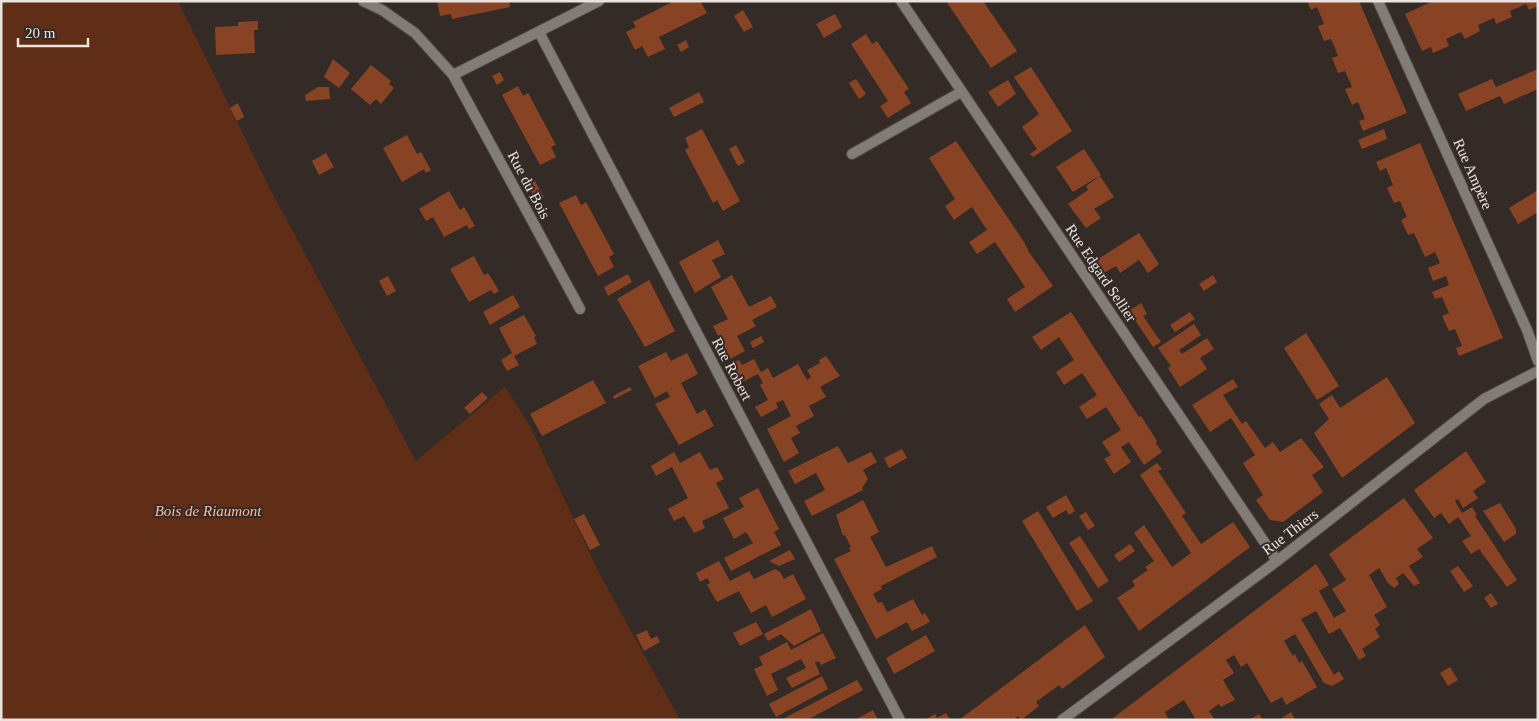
<svg xmlns="http://www.w3.org/2000/svg" width="1539" height="721" font-family="'Times New Roman',serif">
	<style>
		.green { fill: #602e17 }
		.building { fill: #884324 }
		.lines { fill: none; stroke-linecap: round; stroke-linejoin: round }
		.minor-casing { stroke: #524844; stroke-width: 12 }
		.tertiary-casing { stroke: #524844; stroke-width: 12 }
		.minor { stroke: #827c79; stroke-width: 10 }
		.tertiary { stroke: #827c79; stroke-width: 10 }
		.labels { text-anchor: middle; stroke-width: 4; stroke-linejoin: round; paint-order: stroke }
		.street-label { font-size: 15px; fill: #eae3e0; stroke: #352b26 }
		.park-label { font-size: 15px; font-style: italic; fill: #f9baa1; stroke: #352b26 }
	</style>
	<rect width="100%" height="100%" fill="#352b26"/>
	<!-- green -->
	<path class="green" d="M1,1H178L269,187L416,461L505,387L530,426L598,571L680,720H1Z"/>
	<!-- building -->
	<path class="building" d="M437,1H509L510,7L452,19L451,14L440,16Z
		M674,1H700L707,13L659,37L665,49L648,57L642,46L635,50L626,32L636,27L633,22Z
		M946,1H983L1017,51L991,68Z
		M1307,1H1359L1407,113L1363,131L1359,121L1365,119L1358,102L1352,105L1345,89L1352,87L1345,71L1338,73L1332,58L1338,56L1335,48L1331,39L1324,41L1318,26L1324,24L1317,7L1311,10Z
		M1433,1H1538V6L1529,10L1526,4L1510,11L1512,17L1496,24L1494,18L1478,25L1480,31L1465,39L1461,32L1446,39L1449,46L1433,53L1431,47L1422,51L1405,14Z
		M743,10L753,27L744,32L734,16Z
		M835,14L842,27L824,38L816,24Z
		M258,21V30H254L255,53L216,55L215,27L238,26V22Z
		M866,34L872,44L877,41L909,89L904,92L911,103L888,118L880,106L888,101L851,44Z
		M686,40L689,47L681,52L677,45Z
		M333,59L350,73L339,88L324,77Z
		M371,65L391,81L389,84L394,88L381,104L376,99L370,105L351,89Z
		M1031,67L1072,131L1033,157L1030,154L1037,149L1022,127L1039,114L1014,77Z
		M1538,69V89L1504,104L1500,96L1466,111L1458,94L1492,79L1496,87Z
		M500,72L504,80L497,85L492,76Z
		M856,79L866,94L859,99L849,83Z
		M1008,80L1016,94L998,107L988,92Z
		M518,86L523,96L528,93L556,145L551,147L556,157L540,165L502,95Z
		M318,87H329L330,99L306,101L305,95Z
		M699,92L704,102L674,117L669,108Z
		M238,103L244,117L237,121L230,108Z
		M702,129L740,201L723,211L717,200L713,203L685,150L689,147L685,138Z
		M1384,129L1387,139L1362,149L1358,140Z
		M407,135L417,154L421,152L431,170L426,173L424,169L402,182L383,148Z
		M956,141L1024,242L1029,252L1053,286L1015,312L1007,299L1025,287L995,242L977,254L969,242L987,230L972,207L954,220L945,206L955,199L929,158Z
		M1420,143L1503,338L1459,356L1456,348L1462,346L1455,329L1449,331L1442,316L1449,313L1442,297L1435,299L1432,292L1449,285L1446,276L1433,281L1428,268L1440,263L1435,252L1425,257L1414,233L1408,235L1401,220L1407,217L1400,201L1394,203L1387,188L1393,185L1386,168L1380,171L1376,162Z
		M736,145L745,162L738,166L729,149Z
		M1084,149L1101,175L1073,192L1056,167Z
		M326,153L334,167L319,175L312,161Z
		M1100,176L1114,197L1094,209L1101,218L1086,228L1068,204L1088,190L1086,186Z
		M535,181L544,197L536,201L528,185Z
		M1538,190V212L1518,224L1509,208Z
		M449,191L460,210L464,207L475,226L469,229L467,225L444,237L433,217L426,221L419,209Z
		M576,195L581,205L586,202L614,254L609,257L614,267L598,276L559,203Z
		M1139,233L1159,264L1148,273L1139,260L1120,273L1116,266L1104,273L1095,261Z
		M718,240L725,254L712,260L721,277L695,293L679,262Z
		M474,256L484,275L488,273L499,291L494,294L491,290L469,302L450,269Z
		M628,274L632,282L608,296L604,287Z
		M732,275L749,307L771,296L777,307L752,320L756,326L737,336L745,351L730,359L713,326L728,319L711,287Z
		M1213,275L1217,282L1204,291L1199,284Z
		M388,276L396,291L387,296L379,281Z
		M649,280L675,331L645,347L617,299Z
		M513,295L520,307L490,325L483,312Z
		M1141,303L1147,314L1143,316L1161,342L1153,347L1129,311Z
		M1071,312L1139,417L1141,416L1157,441L1156,443L1162,452L1144,465L1129,442L1121,447L1131,462L1114,474L1104,459L1111,455L1102,442L1121,430L1106,407L1087,419L1079,407L1097,395L1082,373L1064,385L1056,372L1074,360L1059,337L1041,350L1032,337Z
		M1190,312L1195,319L1175,332L1170,325Z
		M524,315L536,336L534,337L537,344L514,356L519,365L507,371L501,360L512,353L499,328Z
		M1194,324L1201,335L1179,350L1182,354L1207,338L1214,349L1200,358L1207,369L1180,387L1168,368L1171,366L1158,348Z
		M1306,333L1339,386L1317,400L1284,348Z
		M761,336L764,342L753,348L750,342Z
		M666,352L671,361L687,353L698,374L681,383L697,414L705,409L714,426L679,445L655,404L670,397L667,391L655,398L638,366Z
		M826,356L840,376L820,387L826,397L809,406L814,416L796,426L800,433L791,438L799,453L784,462L767,429L791,416L783,400L776,403L778,408L761,417L755,407L768,400L760,385L763,383L758,374L742,382L732,363L739,360L742,365L754,359L761,372L768,368L773,378L798,364L807,380L811,377L807,370L820,363L819,360Z
		M1387,377L1415,423L1342,478L1314,433L1329,419L1319,404L1332,395L1340,408Z
		M1233,379L1238,387L1223,395L1242,424L1246,421L1265,448L1273,442L1280,452L1301,438L1324,467L1312,475L1323,492L1283,522L1270,520L1256,500L1263,495L1243,463L1255,455L1231,418L1210,432L1192,405Z
		M593,380L606,403L542,436L530,414Z
		M630,387L632,390L614,399L613,396Z
		M482,392L488,398L470,414L464,408Z
		M838,446L848,463L871,452L877,462L863,470L868,479L862,488L863,490L812,516L804,501L825,490L816,473L795,484L788,471Z
		M902,449L907,458L889,468L884,458Z
		M1466,451L1486,482L1473,491L1478,498L1463,508L1458,499L1455,501L1462,513L1472,507L1477,515L1475,516L1517,580L1507,587L1479,549L1471,554L1462,541L1471,536L1458,517L1449,524L1441,513L1434,518L1414,490Z
		M674,452L680,463L700,452L710,470L717,467L724,479L716,483L729,508L702,521L705,528L694,533L684,516L674,521L668,509L688,498L672,467L656,476L651,466Z
		M1157,463L1162,469L1158,471L1186,513L1182,516L1201,544L1233,522L1250,547L1139,631L1117,598L1135,586L1132,581L1148,570L1145,567L1154,561L1134,533L1144,525L1172,567L1191,553L1140,475Z
		M758,488L779,529L774,532L781,545L731,571L724,558L753,543L746,532L734,539L723,518L744,507L739,498Z
		M1066,495L1075,511L1069,515L1066,510L1053,518L1046,507Z
		M1404,498L1433,538L1417,549L1423,557L1409,566L1420,583L1414,586L1403,573L1396,578L1399,584L1394,588L1388,583L1379,568L1369,575L1387,607L1374,615L1380,625L1375,629L1380,637L1362,649L1366,656L1359,660L1340,628L1329,634L1316,611L1301,619L1334,675L1339,671L1344,679L1332,686L1324,683L1295,634L1284,641L1293,656L1295,654L1299,663L1302,661L1317,687L1286,705L1282,697L1271,703L1247,663L1241,667L1234,655L1226,660L1234,673L1223,680L1235,700L1221,707L1219,704L1209,711L1215,720H1196L1184,700L1165,712L1169,720H1114L1113,718L1316,564L1329,585L1319,591L1334,618L1346,611L1332,589L1346,580L1329,554Z
		M863,500L879,532L870,537L886,567L932,546L937,557L881,586L882,589L873,594L878,603L882,602L887,612L913,599L922,615L925,613L930,622L912,631L907,622L876,639L834,559L851,551L849,548L851,547L845,535L843,536L836,515Z
		M1500,503L1516,529V534L1504,542L1483,511Z
		M1038,511L1093,601L1077,611L1022,521Z
		M1086,512L1095,526L1088,530L1079,516Z
		M584,514L600,545L590,550L574,519Z
		M1080,536L1109,581L1098,588L1069,543Z
		M1130,544L1135,551L1119,562L1114,555Z
		M790,550L795,559L779,566L769,561Z
		M719,561L730,581L749,571L754,579L775,569L780,572L784,579L793,574L806,599L772,617L766,605L751,613L739,591L717,602L707,585L710,583L707,578L700,582L696,573Z
		M1458,566L1473,586L1464,592L1450,571Z
		M1491,593L1498,604L1491,608L1484,598Z
		M811,609L821,631L794,646L781,634L768,641L764,634Z
		M756,622L763,634L740,646L733,633Z
		M1085,625L1105,657L1077,678L1062,689L1059,685L1036,702L1039,706L1021,720L1018,716L1013,720H959Z
		M647,630L651,639L657,636L660,642L644,651L636,635Z
		M823,633L836,658L821,665L819,661L815,663L820,674L792,688L786,678L806,668L801,659L771,674L778,690L767,696L754,669L763,665L759,657L787,642L791,650Z
		M926,635L935,651L894,674L886,658Z
		M1450,667L1458,680L1448,686L1440,673Z
		M822,676L828,689L776,717L769,704Z
		M857,680L863,690L807,720H781Z
		M873,710L878,720H855Z
		M1291,712L1295,720H1279Z
		M946,713L950,720H925L935,714L937,718Z
		M1259,714L1263,720H1249Z"/>
	<g class="lines">
		<!-- minor casing -->
		<g class="minor-casing">
			<path id="minor" d="M363,1L382,10L415,33L453,75L580,309
				M1378,1L1527,330L1538,361
				M539,32L900,720
				M453,75L599,1
				M852,154L961,92"/>
		</g>
		<!-- tertiary casing -->
		<g class="tertiary-casing">
			<path id="tertiary" d="M901,1L1277,561
				M1062,720L1277,561L1484,399L1538,371"/>
		</g>
		<!-- minor -->
		<use href="#minor" class="minor"/>
		<!-- tertiary -->
		<use href="#tertiary" class="tertiary"/>
	</g>
	<g class="labels">
		<!-- street labels -->
		<g class="street-label">
			<text transform="translate(1473 174) rotate(66)" y="5">Rue Ampère</text>
			<text transform="translate(529 185) rotate(62)" y="5">Rue du Bois</text>
			<text transform="translate(1101 273) rotate(56)" y="5">Rue Edgard Sellier</text>
			<text transform="translate(732 369) rotate(62)" y="5">Rue Robert</text>
			<text transform="translate(1290 532) rotate(-37)" y="5">Rue Thiers</text>
		</g>
		<!-- park labels -->
		<g class="park-label">
			<text x="208" y="516">Bois de Riaumont</text>
		</g>
	</g>
	<!-- border -->
	<rect width="1539" height="721" fill="none" stroke="#eae3e0" stroke-width="5"/>
	<!-- scale -->
	<path d="M18 38v8h70v-8" fill="none" stroke="#eae3e0" stroke-width="2.5"/>
	<text x="25" y="38" font-size="15" fill="#eae3e0" stroke="#352b26" stroke-width="4" paint-order="stroke">20 m</text>
</svg>
